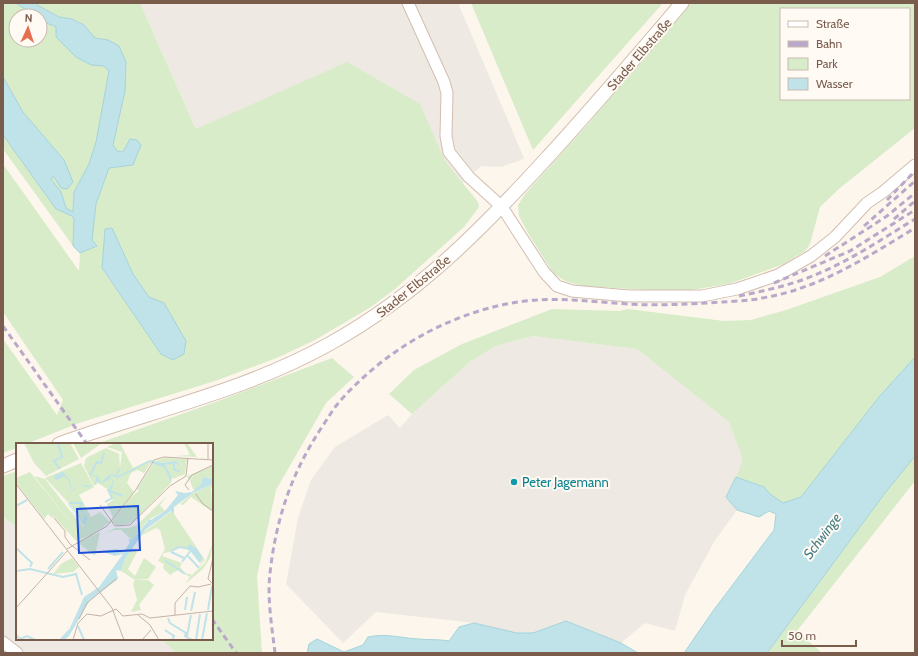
<svg xmlns="http://www.w3.org/2000/svg" width="918" height="656" font-family="Cabin,sans-serif">
	<style>
		.industrial { fill: #efe9e4 }
		.green { fill: #d8ecc9; fill-rule: evenodd }
		.water { fill: #bfe3e8; stroke: #a5d3da }
		.lines { fill: none; stroke-linecap: round; stroke-linejoin: round }
		.minor-casing { stroke: #d1beb0; stroke-width: 13 }
		.tertiary-casing { stroke: #d1beb0; stroke-width: 15 }
		.minor { stroke: #fff; stroke-width: 11 }
		.tertiary { stroke: #fff; stroke-width: 13 }
		.rail { stroke: #b9a8c9; stroke-width: 3; stroke-dasharray: 6 4; stroke-linecap: butt }
		.culture-dot { fill: #0f9aa8; stroke: #fffaf3; stroke-width: 1.5 }
		.labels { text-anchor: middle; stroke-width: 4; stroke-linejoin: round; paint-order: stroke }
		.street-label { font-size: 13px; fill: #7a5c4d; stroke: #fffaf3 }
		.culture-label { font-size: 13px; fill: #0d838f; stroke: #fffaf3; text-anchor: start }
		.water-label { font-size: 14px; font-style: italic; fill: #437c86; stroke: #fffaf3 }
		.inset-river { fill: none; stroke: #bfe3e8; stroke-width: 2 }
		.inset-road { fill: none; stroke: #c5b3a7; stroke-width: 1 }
		.view { fill: #1d4ed8; fill-opacity: 0.15; stroke: #1d4ed8; stroke-width: 2 }
		.inset-edge { fill: none; stroke: #7a5c4d; stroke-width: 2 }
	</style>
	<rect width="100%" height="100%" fill="#fdf6ec"/>
	<!-- industrial -->
	<path class="industrial" d="M140,3H458L524,158L521,160L501,167L481,166L442,202L290,339Z
		M533,336L637,349L729,422L744,460L726,497L737,510L714,542L685,595L675,631L645,623L621,643L566,621L533,633H517L474,623L376,612L343,643L286,584L298,518L311,480L335,447L388,415L400,428L412,414L471,361L496,346Z
		M3,517L17,527V639H161L176,653H3Z"/>
	<!-- green -->
	<path class="green" d="M3,3H16L35,16H16V40H40V20C46,24 51,24 56,27L91,65L104,66L109,71L96,142L89,164L74,192V213L66,208L61,192L51,179L52,177H54L61,188L64,160L23,112L3,77Z
		M37,3H140L196,129L347,62L420,104L445,161L478,202L479,207L464,227L395,289L371,307L315,340L279,357L215,381L79,423L26,444H17V448L3,453V339L57,415L63,400L3,312V164L79,271L80,253L97,246L92,240L96,204L109,168L133,165L124,152L117,151L113,145L125,91L126,62L108,40L95,38L84,25L72,19L59,17L37,5ZM112,228L133,274L149,297L164,303L161,354L102,269L105,229Z
		M471,3H663L533,150Z
		M691,3H915V128L840,188L820,207L810,244L805,251L784,264L729,284L691,290L663,291L582,286L565,281L553,273L528,233L519,216L518,205L525,194L588,124ZM781,9H909V99H781Z
		M3,135L56,209L72,216L74,219L73,246L3,149Z
		M915,256V357L879,397L801,497L784,503L770,494L764,487L736,477L743,459L729,422L637,349L533,336L496,346L471,361L412,414L389,394L414,370L462,344L552,309L619,311L628,309L724,321L751,320L786,310L880,277Z
		M332,358L354,377L326,403L276,490L257,576L262,653H176L161,639H212V444H96L213,403Z
		M915,456V481L797,631L822,653H767L885,493Z
		M17,471V527L3,517V476Z"/>
	<!-- water -->
	<path class="water" d="M16,3H37V5L59,17L72,19L84,25L95,38L108,40L119,46L126,62L125,91L113,145L117,151L123,152L130,139L137,140L141,145L133,165L109,168L96,204L92,240L97,246L80,253L73,246L74,219L72,216L56,209L3,135V77L23,112L64,160L73,182L67,189L61,188L54,177H52L51,179L61,192L66,208L73,212L74,192L89,164L96,142L109,71L104,66L91,65L76,57L56,37V27C51,24 46,24 40,20V16H35Z
		M112,228L133,274L149,297L164,303L186,341L184,354L173,360L161,354L102,268L105,229Z
		M915,357V456L885,493L767,653H684L713,611L774,530L776,514L769,511L759,517L737,510L726,497L736,477L764,487L770,494L783,503L801,497L879,397Z
		M566,621L621,643L638,653H307L309,644L317,639L344,652L363,645L368,637C387,633 400,638 418,639C428,640 439,639 449,641L459,627L474,623L517,633H533Z"/>
	<g class="lines">
		<!-- minor casing -->
		<g class="minor-casing">
			<path id="minor" d="M408,3L444,82L447,93L446,136L449,152L469,177L502,207L544,272L557,286L572,291L629,296H702L737,289L778,275L811,256L835,237L867,203L883,192L915,165
				M3,642L17,653"/>
		</g>
		<!-- tertiary casing -->
		<g class="tertiary-casing">
			<path id="tertiary" d="M59,444C150,411 246,391 331,343C417,295 480,231 545,160C592,109 637,56 682,3
				M3,466L17,460"/>
		</g>
		<!-- minor -->
		<use href="#minor" class="minor"/>
		<!-- tertiary -->
		<use href="#tertiary" class="tertiary"/>
		<!-- rail -->
		<path class="rail" d="M887,200L915,171
			M894,219L915,201
			M864,226L915,181
			M825,256L887,216L915,193
			M774,283L850,251L915,210
			M739,296C768,290 797,284 824,271C856,257 885,237 915,219
			M3,326L87,444
			M212,619L236,653
			M275,653C272,627 267,599 270,573C276,518 292,472 322,427C328,418 333,409 340,401C387,348 454,310 525,301C560,297 593,302 628,304C659,306 690,304 722,302C735,301 749,301 762,298C819,289 867,257 915,228"/>
	</g>
	<!-- markers -->
	<circle class="culture-dot" cx="514" cy="482" r="4"/>
	<g class="labels">
		<!-- street labels -->
		<g class="street-label">
			<text transform="translate(639 54) rotate(-49)" y="5">Stader Elbstraße</text>
			<text transform="translate(413 286) rotate(-39)" y="5">Stader Elbstraße</text>
		</g>
		<!-- culture labels -->
		<g class="culture-label">
			<text x="522" y="487">Peter Jagemann</text>
		</g>
		<!-- water labels -->
		<g class="water-label">
			<text transform="translate(822 536) rotate(-53)" y="5">Schwinge</text>
		</g>
	</g>
	<!-- overview -->
	<g transform="translate(16 443)">
		<rect width="197" height="197" fill="#fdf6ec"/>
		<path d="M8,0H54L63,16L30,33L18,20ZM57,0H86L65,15ZM100,0H104L117,25L134,17H137L133,18L135,19L128,30L121,27L115,30L111,40L118,49L97,75L91,61L97,57L94,48L82,40L78,43L68,23L70,15L90,5L103,11L104,25L106,9L91,4ZM168,0H171L181,14L159,13L174,12ZM148,15L171,16L169,31L157,36L149,22L157,19L167,24L160,18L147,20L139,18ZM138,19L149,25L154,31L155,40L116,80L101,83L96,78L115,54L123,48L121,46ZM65,20L78,44L63,52L75,74L84,69L94,79L77,91L60,98L38,74L36,75L32,71L28,76L0,40V35L14,29L66,94L18,33L29,36L67,84L70,70L63,67L69,71L67,83L54,66L66,79L55,62L29,35ZM197,23V36L187,34L185,41L179,47L177,46L174,38L179,30L173,38L171,33ZM197,41L195,46L197,69L175,54L167,62L164,61L177,50L180,51V49ZM151,53L144,62L149,68L132,77L116,97L105,87H98L88,91L99,85H112L121,82ZM156,68L189,117L175,133L189,120L197,100L194,115L187,126L169,141L174,134L162,127L154,132L147,125L148,121L142,118L149,106L144,87L140,85L126,92L116,105L121,109L112,126L119,133L128,115L140,124L132,136L119,137L105,128L109,116L125,91ZM162,104L174,107L184,120L188,116L177,132L169,130L164,124L166,120L146,113L148,110L154,109ZM84,89L79,113L61,99ZM56,115L63,124L57,129L37,131L46,120ZM119,137H132L138,142L123,162L125,167L115,169L121,157L117,140Z" fill="#d8ecc9" fill-rule="evenodd"/>
		<path d="M134,17L147,20L160,18L167,25L159,20L149,22L156,34L155,40L149,25L133,19L102,35L94,32V34L97,37L98,40L95,47L93,44L97,40L95,35L85,41L82,38L78,42L81,34L74,32L82,33L85,40L94,31L100,32L102,26L104,27L100,34ZM47,29L54,37L55,45V48L66,41L68,43L70,42L77,43L68,44L65,41L55,49L53,38L49,33L41,37L38,35L39,32ZM187,34L197,36V41L177,50L158,64V71L155,68L129,87L109,116L105,128L100,127L102,136L74,157L53,193L48,197H43L54,185L68,154L83,144L107,111L99,113L84,108L101,106L108,109L114,99L112,96L116,97L132,78L131,76L135,77L149,68L162,52L159,48L168,50L176,49L185,41ZM36,41L51,60L60,65L55,63L67,78L69,71L61,66L69,69L71,76L69,82Z" fill="#bfe3e8"/>
		<path class="inset-river" d="M42,0L46,14L38,18L44,26M158,20V27L164,28M74,32L81,19L85,20L88,10M91,47L107,53M89,59L96,55L93,49M53,60H66L64,65M0,63L11,57M173,102L180,106L186,116M172,103L178,106L185,117M172,104L177,107L185,118M0,105L16,120L14,124M155,108L163,104L174,106L184,119M155,109L168,115M172,113L183,125M150,118L169,131M166,119L175,107M32,126L47,109M0,128L14,126L47,134L60,131L66,152M169,167L171,154M192,167L196,143M175,168L179,149M152,175L154,180L170,190L169,193L176,197M62,183L68,197M149,187L158,193L156,197M0,192L4,196L11,193L19,197M171,193L175,172M180,197L184,171M186,197L191,170"/>
		<path class="inset-road" d="M192,0V16M0,41L96,165L108,197M173,47L169,42L176,32L197,22M179,50L187,61L197,68M84,62L99,83L114,82L154,43L170,33L172,15M38,75L49,88V94L54,101L74,117M51,106L91,83L119,48L138,17L148,14L197,17M197,115L192,136L197,141M0,165L52,107M122,172L134,182L143,197M159,172V160L174,143L182,144L195,141M63,176L71,160L100,136M57,197L62,180L71,171L85,173L100,166L107,173L126,171L134,175L197,168M126,197L135,187"/>
		<path class="view" d="M122,63L124,107L63,110L61,66Z"/>
		<rect width="197" height="197" class="inset-edge"/>
	</g>
	<!-- border -->
	<rect width="918" height="656" fill="none" stroke="#7a5c4d" stroke-width="8"/>
	<!-- legend -->
	<rect x="780" y="8" width="130" height="92" fill="#fffaf3" stroke="#cabbb1"/>
	<rect x="788" y="21" width="20" height="6" fill="#ffffff" stroke="#cabbb1"/>
	<text x="816" y="28" font-size="12" fill="#7a5c4d">Straße</text>
	<rect x="788" y="41" width="20" height="6" fill="#b9a8c9" stroke="#cabbb1"/>
	<text x="816" y="48" font-size="12" fill="#7a5c4d">Bahn</text>
	<rect x="788" y="58" width="20" height="12" fill="#d8ecc9" stroke="#cabbb1"/>
	<text x="816" y="68" font-size="12" fill="#7a5c4d">Park</text>
	<rect x="788" y="78" width="20" height="12" fill="#bfe3e8" stroke="#cabbb1"/>
	<text x="816" y="88" font-size="12" fill="#7a5c4d">Wasser</text>
	<!-- north arrow -->
	<g transform="translate(28 28) rotate(3)"><circle r="19" fill="#fffaf3" stroke="#cabbb1"/>
	<path d="M0-3L7 15L0 10L-7 15Z" fill="#e76f51"/>
	<text y="-6" font-size="11" font-weight="bold" text-anchor="middle" fill="#7a5c4d">N</text>
	</g>
	<!-- scale -->
	<path d="M782 640v6h74v-6" fill="none" stroke="#7a5c4d" stroke-width="2"/>
	<text x="788" y="640" font-size="12" fill="#7a5c4d" stroke="#fffaf3" stroke-width="3" paint-order="stroke">50 m</text>
</svg>
